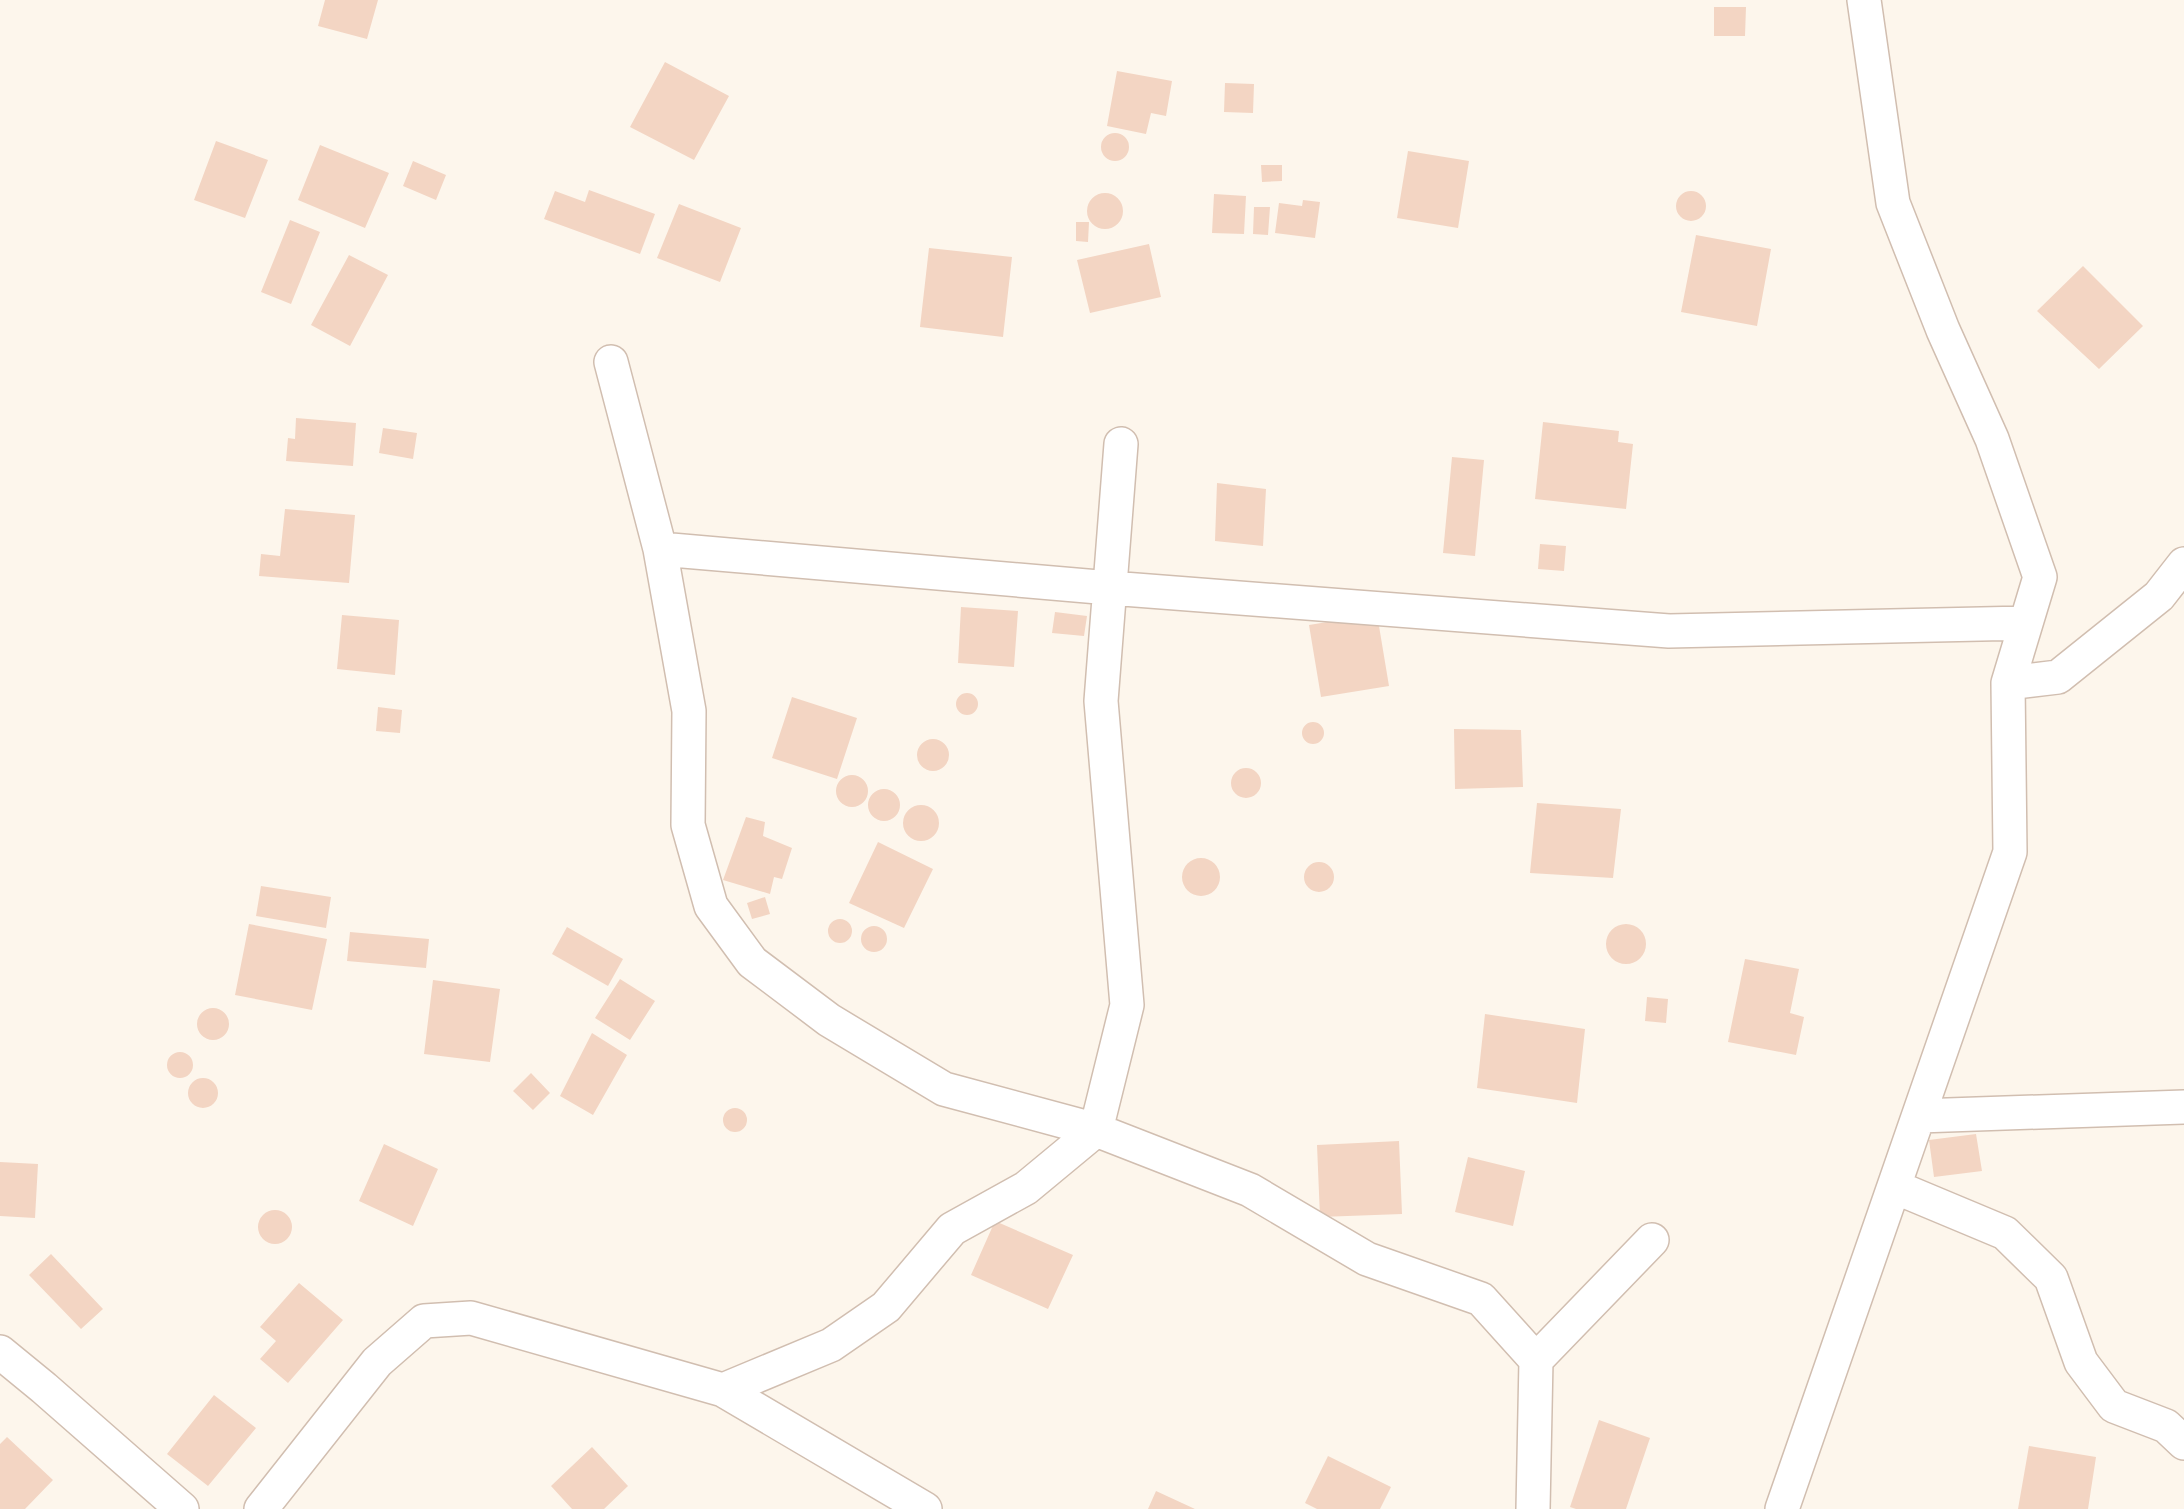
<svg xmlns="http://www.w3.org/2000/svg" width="2184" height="1509" font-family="Mulish,sans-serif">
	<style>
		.building { fill: #f3d5c3 }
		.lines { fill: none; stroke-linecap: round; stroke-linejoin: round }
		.minor-casing { stroke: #d1beb0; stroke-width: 36 }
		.minor { stroke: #fff; stroke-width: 33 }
	</style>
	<rect width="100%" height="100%" fill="#fdf6ec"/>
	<!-- building -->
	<path class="building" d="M325,0H378L367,39L318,26Z
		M1714,7H1746L1745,36H1714Z
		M665,62L729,96L694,160L630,127Z
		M1117,71L1172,81L1166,116L1151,113L1146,134L1107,126Z
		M1225,83L1254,84L1253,113L1224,112Z
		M1101 147a14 14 0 1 1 28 0a14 14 0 1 1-28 0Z
		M216,141L268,160L245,218L194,200Z
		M320,145L389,173L365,228L298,200Z
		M1408,151L1469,161L1458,228L1397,218Z
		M413,161L446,175L436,200L403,186Z
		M1261,165H1282V181L1262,182Z
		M589,190L655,214L640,254L544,219L555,191L585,202Z
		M1676 206a15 15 0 1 1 30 0a15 15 0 1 1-30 0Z
		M1087 211a18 18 0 1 1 36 0a18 18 0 1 1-36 0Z
		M1214,194L1246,196L1244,234L1212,233Z
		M1303,200L1320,202L1315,238L1275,233L1279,203L1302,206Z
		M679,204L741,228L720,282L657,258Z
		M1254,207H1270L1268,235L1253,234Z
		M290,220L320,232L291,304L261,292Z
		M1076,222H1089L1088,242L1076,241Z
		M1696,235L1771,249L1757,326L1681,312Z
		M1149,244L1161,297L1090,313L1077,260Z
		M929,248L1012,257L1003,337L920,327Z
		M349,255L388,275L350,346L311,325Z
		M2083,266L2143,326L2099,369L2037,311Z
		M296,418L356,423L353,466L286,461L288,438L295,439Z
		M1543,422L1619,431L1618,442L1633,444L1626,509L1535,499Z
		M383,428L417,433L413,459L379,453Z
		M1452,457L1484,460L1475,556L1443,553Z
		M1217,483L1266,489L1263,546L1215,541Z
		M285,509L355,515L349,583L259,576L261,554L280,556Z
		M1540,544L1566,546L1564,571L1538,569Z
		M961,607L1018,611L1014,667L958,663Z
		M1055,612L1087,616L1084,636L1052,633Z
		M1377,614L1389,686L1321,697L1309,625Z
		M342,615L399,620L395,675L337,669Z
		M956 704a11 11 0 1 1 22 0a11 11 0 1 1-22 0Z
		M792,697L857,718L837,779L772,758Z
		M378,707L402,710L400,733L376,731Z
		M1302 733a11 11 0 1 1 22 0a11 11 0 1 1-22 0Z
		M1454,729L1521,730L1523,787L1455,789Z
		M917 755a16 16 0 1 1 32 0a16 16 0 1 1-32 0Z
		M1231 783a15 15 0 1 1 30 0a15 15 0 1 1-30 0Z
		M836 791a16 16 0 1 1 32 0a16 16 0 1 1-32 0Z
		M868 805a16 16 0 1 1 32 0a16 16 0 1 1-32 0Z
		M1537,803L1621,809L1613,878L1530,873Z
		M903 823a18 18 0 1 1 36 0a18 18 0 1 1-36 0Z
		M746,817L765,822L763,836L792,848L782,879L774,877L770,894L723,880Z
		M878,842L933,869L904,928L849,903Z
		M1182 877a19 19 0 1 1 38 0a19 19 0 1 1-38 0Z
		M1304 877a15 15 0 1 1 30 0a15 15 0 1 1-30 0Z
		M261,886L331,897L326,928L256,916Z
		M765,897L770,914L752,919L747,903Z
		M828 931a12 12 0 1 1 24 0a12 12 0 1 1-24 0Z
		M249,924L327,939L312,1010L235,995Z
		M1606 944a20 20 0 1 1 40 0a20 20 0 1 1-40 0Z
		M861 939a13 13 0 1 1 26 0a13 13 0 1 1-26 0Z
		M567,927L623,959L608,986L552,954Z
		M350,932L429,939L426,968L347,961Z
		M1745,959L1799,969L1790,1013L1804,1017L1796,1055L1728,1042Z
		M620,979L655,1001L630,1040L595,1018Z
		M433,980L500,989L490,1062L424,1054Z
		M1647,997L1668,999L1666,1023L1645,1021Z
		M197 1024a16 16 0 1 1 32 0a16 16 0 1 1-32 0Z
		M1485,1014L1585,1029L1577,1103L1477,1088Z
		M592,1033L627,1055L593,1115L560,1096Z
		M167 1065a13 13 0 1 1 26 0a13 13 0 1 1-26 0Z
		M531,1073L550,1093L533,1110L513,1091Z
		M188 1093a15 15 0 1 1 30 0a15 15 0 1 1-30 0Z
		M723 1120a12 12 0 1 1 24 0a12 12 0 1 1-24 0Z
		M1976,1134L1982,1171L1934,1177L1929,1140Z
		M1399,1141L1402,1214L1320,1217L1317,1145Z
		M384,1144L438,1169L413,1226L359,1201Z
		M1468,1157L1525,1171L1513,1226L1455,1212Z
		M0,1162L38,1164L35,1218L0,1216Z
		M258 1227a17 17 0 1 1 34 0a17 17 0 1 1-34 0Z
		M995,1221L1073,1255L1048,1309L971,1275Z
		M51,1254L103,1309L81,1329L29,1275Z
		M299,1283L343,1320L288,1383L260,1359L276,1341L260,1327Z
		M214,1395L256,1428L208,1486L167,1454Z
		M1599,1420L1650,1438L1626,1509H1576L1570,1507Z
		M7,1437L53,1480L25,1509H0V1444Z
		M2029,1446L2096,1457L2088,1509H2018Z
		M592,1447L628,1486L604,1509H572L551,1486Z
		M1328,1456L1391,1487L1380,1509H1317L1305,1503Z
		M1156,1491L1195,1509H1148Z"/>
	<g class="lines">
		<!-- minor casing -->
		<g class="minor-casing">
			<path id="minor" d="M611,362L660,549L689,711L688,825L711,906L752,962L829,1020L944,1089L1096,1130L1250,1190L1367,1259L1481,1299L1536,1360
				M660,549L1110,588L1669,631L2026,623
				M2008,683L2058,677L2159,596L2184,564
				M1919,1116L2184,1107
				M1895,1187L2005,1233L2051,1278L2081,1362L2114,1406L2166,1426L2184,1443
				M0,1352L44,1388L182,1509
				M723,1390L925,1509
				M261,1509L377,1362L424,1321L471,1318L723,1390L831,1345L886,1307L952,1229L1026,1188L1096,1130L1127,1005L1101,701L1121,444
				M1533,1509L1536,1360L1652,1240
				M1782,1509L2010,852L2008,683L2040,577L1992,439L1943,330L1893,203L1864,0"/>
		</g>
		<!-- minor -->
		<use href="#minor" class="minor"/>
	</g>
</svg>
